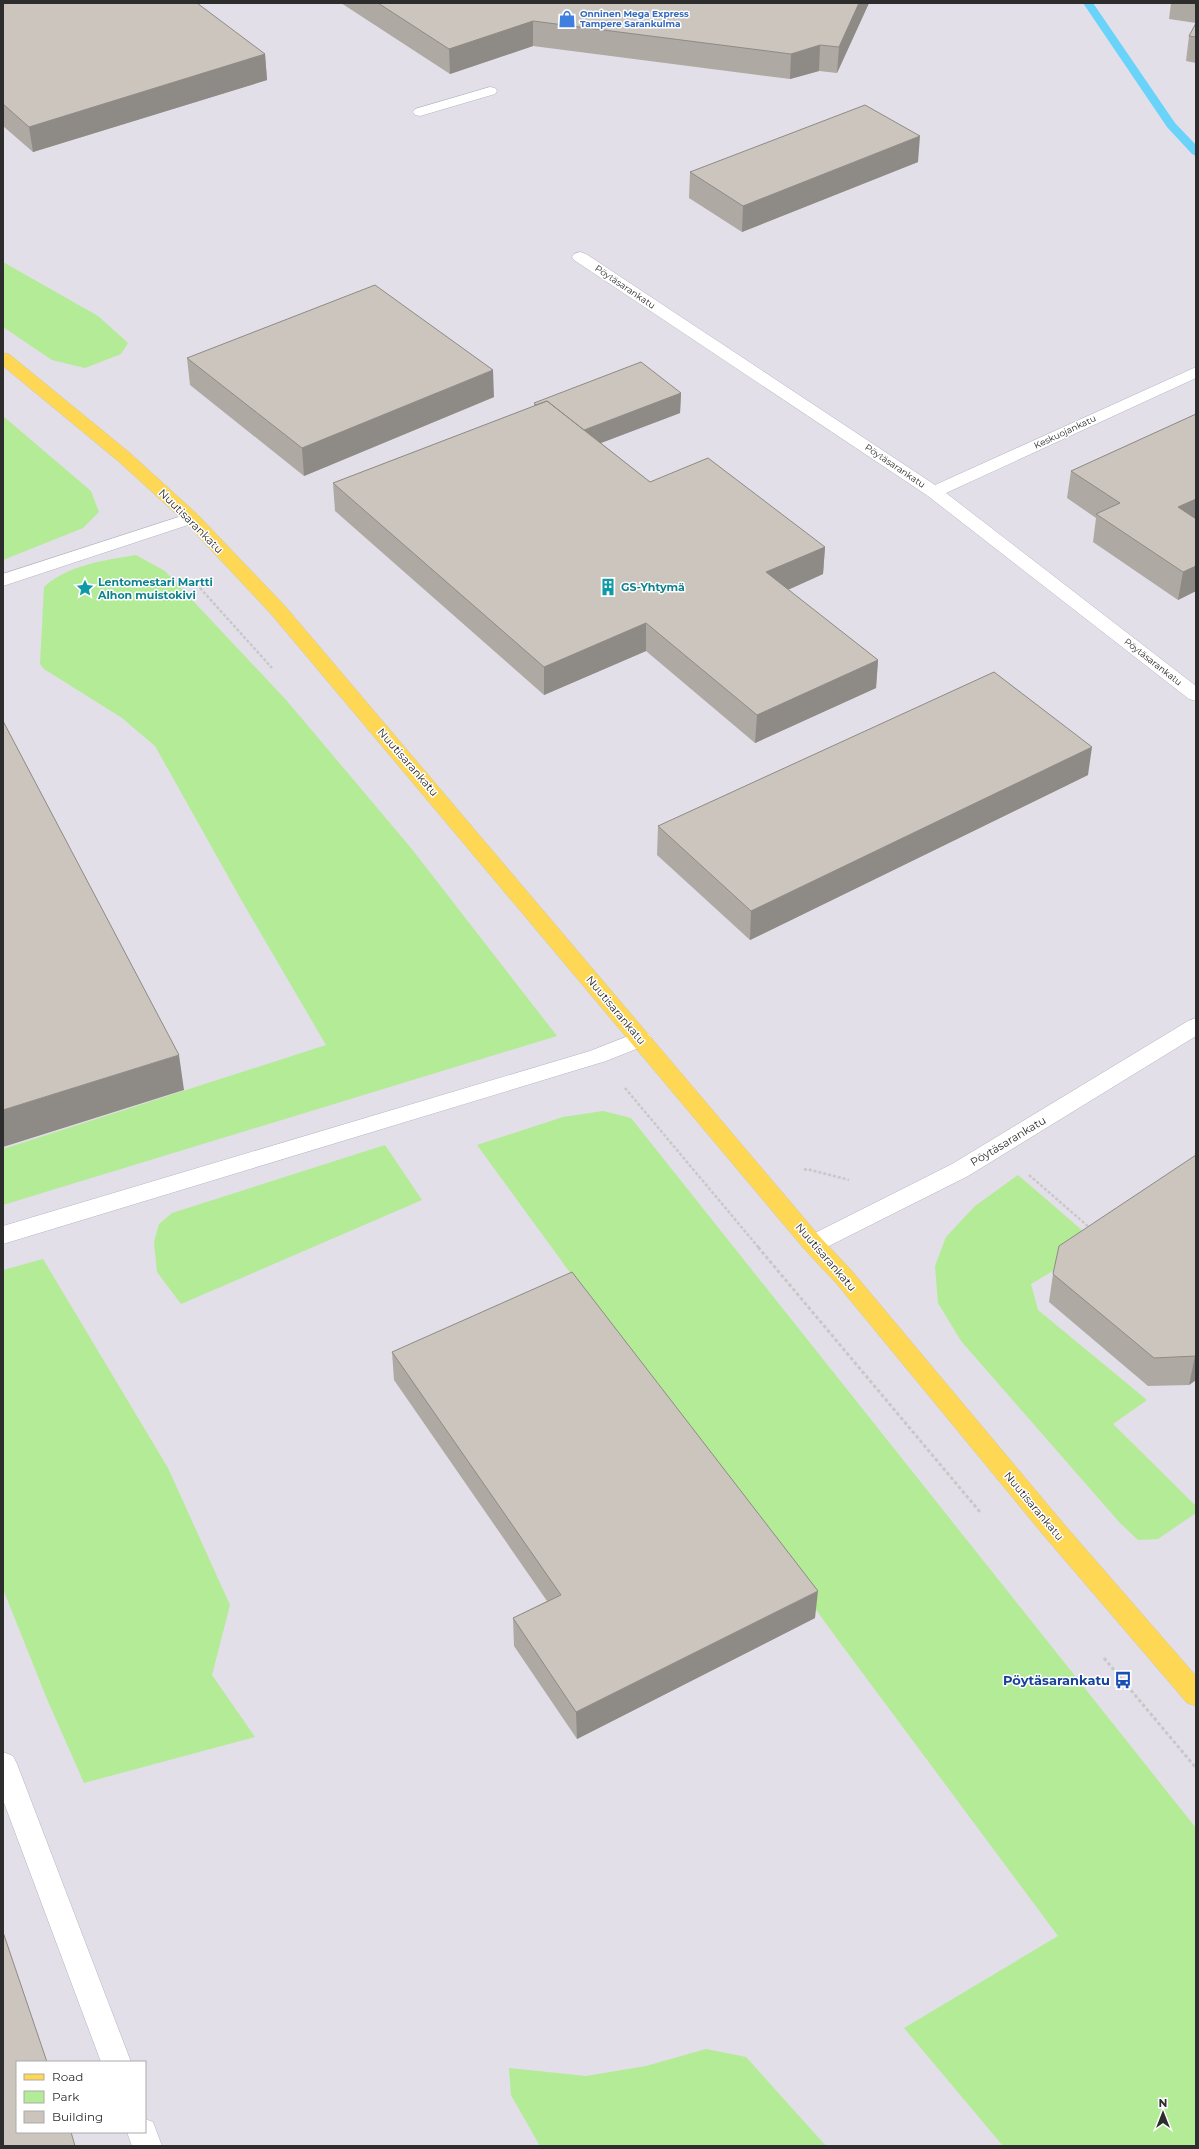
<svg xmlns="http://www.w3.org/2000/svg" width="1199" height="2149" font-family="Montserrat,sans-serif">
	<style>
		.industrial { fill: #e2dfe8; fill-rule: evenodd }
		.green { fill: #b3eb96 }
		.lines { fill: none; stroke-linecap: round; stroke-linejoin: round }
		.stream { fill: #69d3fa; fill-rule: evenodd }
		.minor-casing { stroke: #b2b5c2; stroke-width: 1 }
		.major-casing { stroke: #c8c8c8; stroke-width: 1 }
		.path-far1 { stroke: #c8c8c8; stroke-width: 2.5; stroke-dasharray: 3 2; stroke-linecap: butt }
		.path { stroke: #c8c8c8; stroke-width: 3; stroke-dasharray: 3.5 2.5; stroke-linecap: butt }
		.minor { fill: #fff; fill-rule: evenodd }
		.major { fill: #fed755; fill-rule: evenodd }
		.wall { fill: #afa9a3 }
		.shaded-wall { fill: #8e8a85 }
		.building { fill: #cbc5be; stroke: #8e8a85 }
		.labels { text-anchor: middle; stroke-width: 3; stroke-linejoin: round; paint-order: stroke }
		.far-shop-label { font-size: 9px; font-weight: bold; fill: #366cbe; stroke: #fff; text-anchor: start }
		.far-street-label { font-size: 9px; fill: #2d2d2d; stroke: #fff }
		.street-label { font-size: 11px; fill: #2d2d2d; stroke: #fff }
		.culture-label { font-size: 11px; font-weight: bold; fill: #0d838f; stroke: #fff; text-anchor: start }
		.near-transit-label { font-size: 13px; font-weight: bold; fill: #164399; stroke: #fff; text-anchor: end }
	</style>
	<rect width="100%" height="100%" fill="#f0e8df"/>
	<!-- industrial -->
	<path class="industrial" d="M3,3H1196V2146H3ZM17,2062H145V2132H17Z"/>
	<!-- green -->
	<path class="green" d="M3,262L98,316L128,343L121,354L85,368L52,360L3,327Z
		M3,416L91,491L99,512L83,528L3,560Z
		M136,555L165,571L287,701L411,848L557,1036L3,1205V1149L326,1045L243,903L155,746L122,718L44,669L40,664L44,587C68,565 105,560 136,555Z
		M603,1111L631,1118L1196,1828V2146H1003L904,2028L1058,1936L838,1640L477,1145L563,1117Z
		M385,1145L422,1200L181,1304L157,1272L154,1242L159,1224L172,1213Z
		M1018,1175L1098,1244L1031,1284L1038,1310L1147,1400L1113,1424L1196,1506V1513L1158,1539L1138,1540L1120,1523L961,1341L938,1303L935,1266L946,1237L975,1206Z
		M43,1259L168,1468L230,1605L212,1675L255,1737L84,1783L47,1699L3,1589V1270Z
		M706,2049L746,2057L826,2146H540L511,2095L509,2068L586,2076L646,2066Z"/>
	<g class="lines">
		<!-- stream -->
		<path class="stream" d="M1083,3H1093L1175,123L1196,145V156L1192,154L1167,127Z"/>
		<!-- minor casing -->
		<g class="minor-casing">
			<path id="minor" d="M490,87L495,88L497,91L495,94L420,116L415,115L413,112L415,109Z
				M580,252L586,254L935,485L1196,367V378L946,493L1196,686V701L1189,699L928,496L574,260L572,257L574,254Z
				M191,513L197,514L200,518L197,522L3,586V574Z
				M1196,1018V1036L968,1176L821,1250L813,1253L805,1250L801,1244L805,1238L952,1164L1188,1021Z
				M641,1031L649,1034L652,1039L649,1044L606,1061L3,1244V1226L590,1051Z
				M3,1752L13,1756L17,1764L131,2062H101L3,1800Z
				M145,2119L153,2122L162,2146H132L127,2132H145Z"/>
		</g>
		<!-- major casing -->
		<g class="major-casing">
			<path id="major" d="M3,353L9,354L130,453L197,514L285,606L821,1238L852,1271L1063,1523L1196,1676V1706L1187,1703L1045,1537L836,1283L805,1250L271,614L185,522L118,461L3,366Z"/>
		</g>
		<!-- path-far1 -->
		<path class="path-far1" d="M200,588L272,668
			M625,1088L759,1248
			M804,1170L807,1169L849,1180
			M1029,1175L1090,1228"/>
		<!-- path -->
		<path class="path" d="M758,1247L980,1512
			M1104,1658L1196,1768"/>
		<!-- minor -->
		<use href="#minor" class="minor"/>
		<!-- major -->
		<use href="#major" class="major"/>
	</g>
	<!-- wall -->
	<path class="wall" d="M3,3L265,54L267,80L33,152L3,126Z
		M341,3H869L837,73L819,71L790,79L533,46L450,74Z
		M1171,3H1196V63L1186,61L1189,36L1196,23L1169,19Z
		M918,162L742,232L689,198L690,172Z
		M187,358L494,397L304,476L190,385Z
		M681,393L680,413L601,443L650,482L825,547L823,574L788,590L878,660L876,688L755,743L646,651L544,695L335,511L333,483L534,406V403Z
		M1196,414V591L1178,600L1093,542L1096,518L1067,498L1071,471Z
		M1088,775L750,940L657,855L658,826Z
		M1196,1155V1380L1189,1385L1148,1386L1049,1302L1053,1274Z
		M392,1352L815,1618L577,1739L514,1646L513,1618L547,1601L394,1380Z"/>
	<!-- shaded-wall -->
	<path class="shaded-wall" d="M859,3H869L837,73L839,47Z
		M533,21V46L450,74L449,49Z
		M820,45L819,71L790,79L791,54Z
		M265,54L267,80L33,152L29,127Z
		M920,136L918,162L742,232L743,206Z
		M493,370L494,397L304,476L302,448Z
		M681,393L680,413L577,452V433Z
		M1196,499V524L1178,507Z
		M825,547L823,574L765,600L766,572Z
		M1196,566V591L1178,600L1183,572Z
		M646,623V651L544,695V667Z
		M878,660L876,688L755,743L757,715Z
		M1092,747L1088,775L750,940L751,911Z
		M179,1055L184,1090L3,1147V1110Z
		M1195,1356H1196V1380L1189,1385Z
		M818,1591L815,1618L577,1739L576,1712Z"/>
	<!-- building -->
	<path class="building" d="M3,3H197L265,54L29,127L3,104Z
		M378,3H859L839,47L820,45L791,54L533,21L449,49Z
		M1196,23V37L1189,36Z
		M865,105L920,136L743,206L690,172Z
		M375,285L493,370L302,448L187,358Z
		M641,362L681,393L584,430L547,401L536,405L534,403Z
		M547,401L650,482L708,458L825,547L766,572L878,660L757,715L646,623L544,667L333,483Z
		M1196,414V499L1178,507L1196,519V566L1183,572L1096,514L1120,503L1071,471Z
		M994,672L1092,747L751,911L658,826Z
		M3,721L179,1055L3,1110Z
		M1196,1155V1356L1154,1358L1053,1274L1059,1246Z
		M572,1272L818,1591L576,1712L513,1618L561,1595L392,1352Z
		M3,1932L47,2062H17V2132H71L75,2146H3Z"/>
	<!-- icons -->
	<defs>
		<g id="shop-bare" transform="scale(1.38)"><path d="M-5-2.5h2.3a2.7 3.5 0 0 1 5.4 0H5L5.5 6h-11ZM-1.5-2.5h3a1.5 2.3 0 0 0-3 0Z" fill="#3f7fe0" stroke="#fff" stroke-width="2.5" paint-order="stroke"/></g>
		<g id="building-bare" transform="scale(1.38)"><path d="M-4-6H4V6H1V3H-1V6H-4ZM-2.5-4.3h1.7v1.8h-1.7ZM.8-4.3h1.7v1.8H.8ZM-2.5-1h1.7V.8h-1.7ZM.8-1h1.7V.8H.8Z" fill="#0f9aa8" stroke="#fff" stroke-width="2.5" paint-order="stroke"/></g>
		<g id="sight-bare" transform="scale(1.38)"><path d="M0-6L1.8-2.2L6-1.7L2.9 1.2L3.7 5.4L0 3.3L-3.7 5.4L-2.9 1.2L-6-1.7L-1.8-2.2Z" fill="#0f9aa8" stroke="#fff" stroke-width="2.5" paint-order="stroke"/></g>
		<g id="bus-bare" transform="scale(1.38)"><path d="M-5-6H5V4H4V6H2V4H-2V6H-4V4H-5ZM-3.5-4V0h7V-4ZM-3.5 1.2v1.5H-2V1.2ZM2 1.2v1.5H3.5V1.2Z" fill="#1a4fb4" stroke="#fff" stroke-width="2.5" paint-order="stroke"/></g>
	</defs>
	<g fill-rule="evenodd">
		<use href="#shop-bare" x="567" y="19"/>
		<use href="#building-bare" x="608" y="587"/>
		<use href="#sight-bare" x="85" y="588"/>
		<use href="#bus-bare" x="1123" y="1680"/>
	</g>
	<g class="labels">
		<!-- far-shop labels -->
		<g class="far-shop-label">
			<text x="580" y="17">Onninen Mega Express<tspan x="580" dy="10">Tampere Sarankulma</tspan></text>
		</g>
		<!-- far-street labels -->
		<g class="far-street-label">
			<text transform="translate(625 287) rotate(34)" y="3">Pöytäsarankatu</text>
			<text transform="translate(1065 432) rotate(-25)" y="3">Keskuojankatu</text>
			<text transform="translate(895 466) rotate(34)" y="3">Pöytäsarankatu</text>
			<text transform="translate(1153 662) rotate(38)" y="3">Pöytäsarankatu</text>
		</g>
		<!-- street labels -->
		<g class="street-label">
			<text transform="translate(191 521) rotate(45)" y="4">Nuutisarankatu</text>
			<text transform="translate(408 762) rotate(49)" y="4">Nuutisarankatu</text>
			<text transform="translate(616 1010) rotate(50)" y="4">Nuutisarankatu</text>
			<text transform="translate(1008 1141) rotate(-31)" y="4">Pöytäsarankatu</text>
			<text transform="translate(826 1257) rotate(49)" y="4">Nuutisarankatu</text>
			<text transform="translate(1034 1506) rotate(50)" y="4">Nuutisarankatu</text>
		</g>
		<!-- culture labels -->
		<g class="culture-label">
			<text x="98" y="586">Lentomestari Martti<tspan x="98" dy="13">Alhon muistokivi</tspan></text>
			<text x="621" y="591">GS-Yhtymä</text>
		</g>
		<!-- near-transit labels -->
		<g class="near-transit-label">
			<text x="1110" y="1685">Pöytäsarankatu</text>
		</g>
	</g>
	<!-- border -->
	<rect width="1199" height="2149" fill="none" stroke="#2d2d2d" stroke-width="8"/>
	<!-- legend -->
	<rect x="16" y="2061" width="130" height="72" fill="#ffffff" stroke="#ababab"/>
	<rect x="24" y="2074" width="20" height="6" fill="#fed755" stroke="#ababab"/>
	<text x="52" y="2081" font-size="12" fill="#2d2d2d">Road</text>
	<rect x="24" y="2091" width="20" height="12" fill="#b3eb96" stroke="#ababab"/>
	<text x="52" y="2101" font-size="12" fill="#2d2d2d">Park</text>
	<rect x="24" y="2111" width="20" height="12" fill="#cbc5be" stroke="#ababab"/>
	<text x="52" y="2121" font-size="12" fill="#2d2d2d">Building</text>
	<!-- north arrow -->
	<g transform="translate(1163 2113)" stroke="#ffffff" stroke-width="3" paint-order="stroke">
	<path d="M0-3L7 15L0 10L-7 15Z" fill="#2d2d2d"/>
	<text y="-6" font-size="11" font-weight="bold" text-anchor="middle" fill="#2d2d2d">N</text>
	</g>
</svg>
